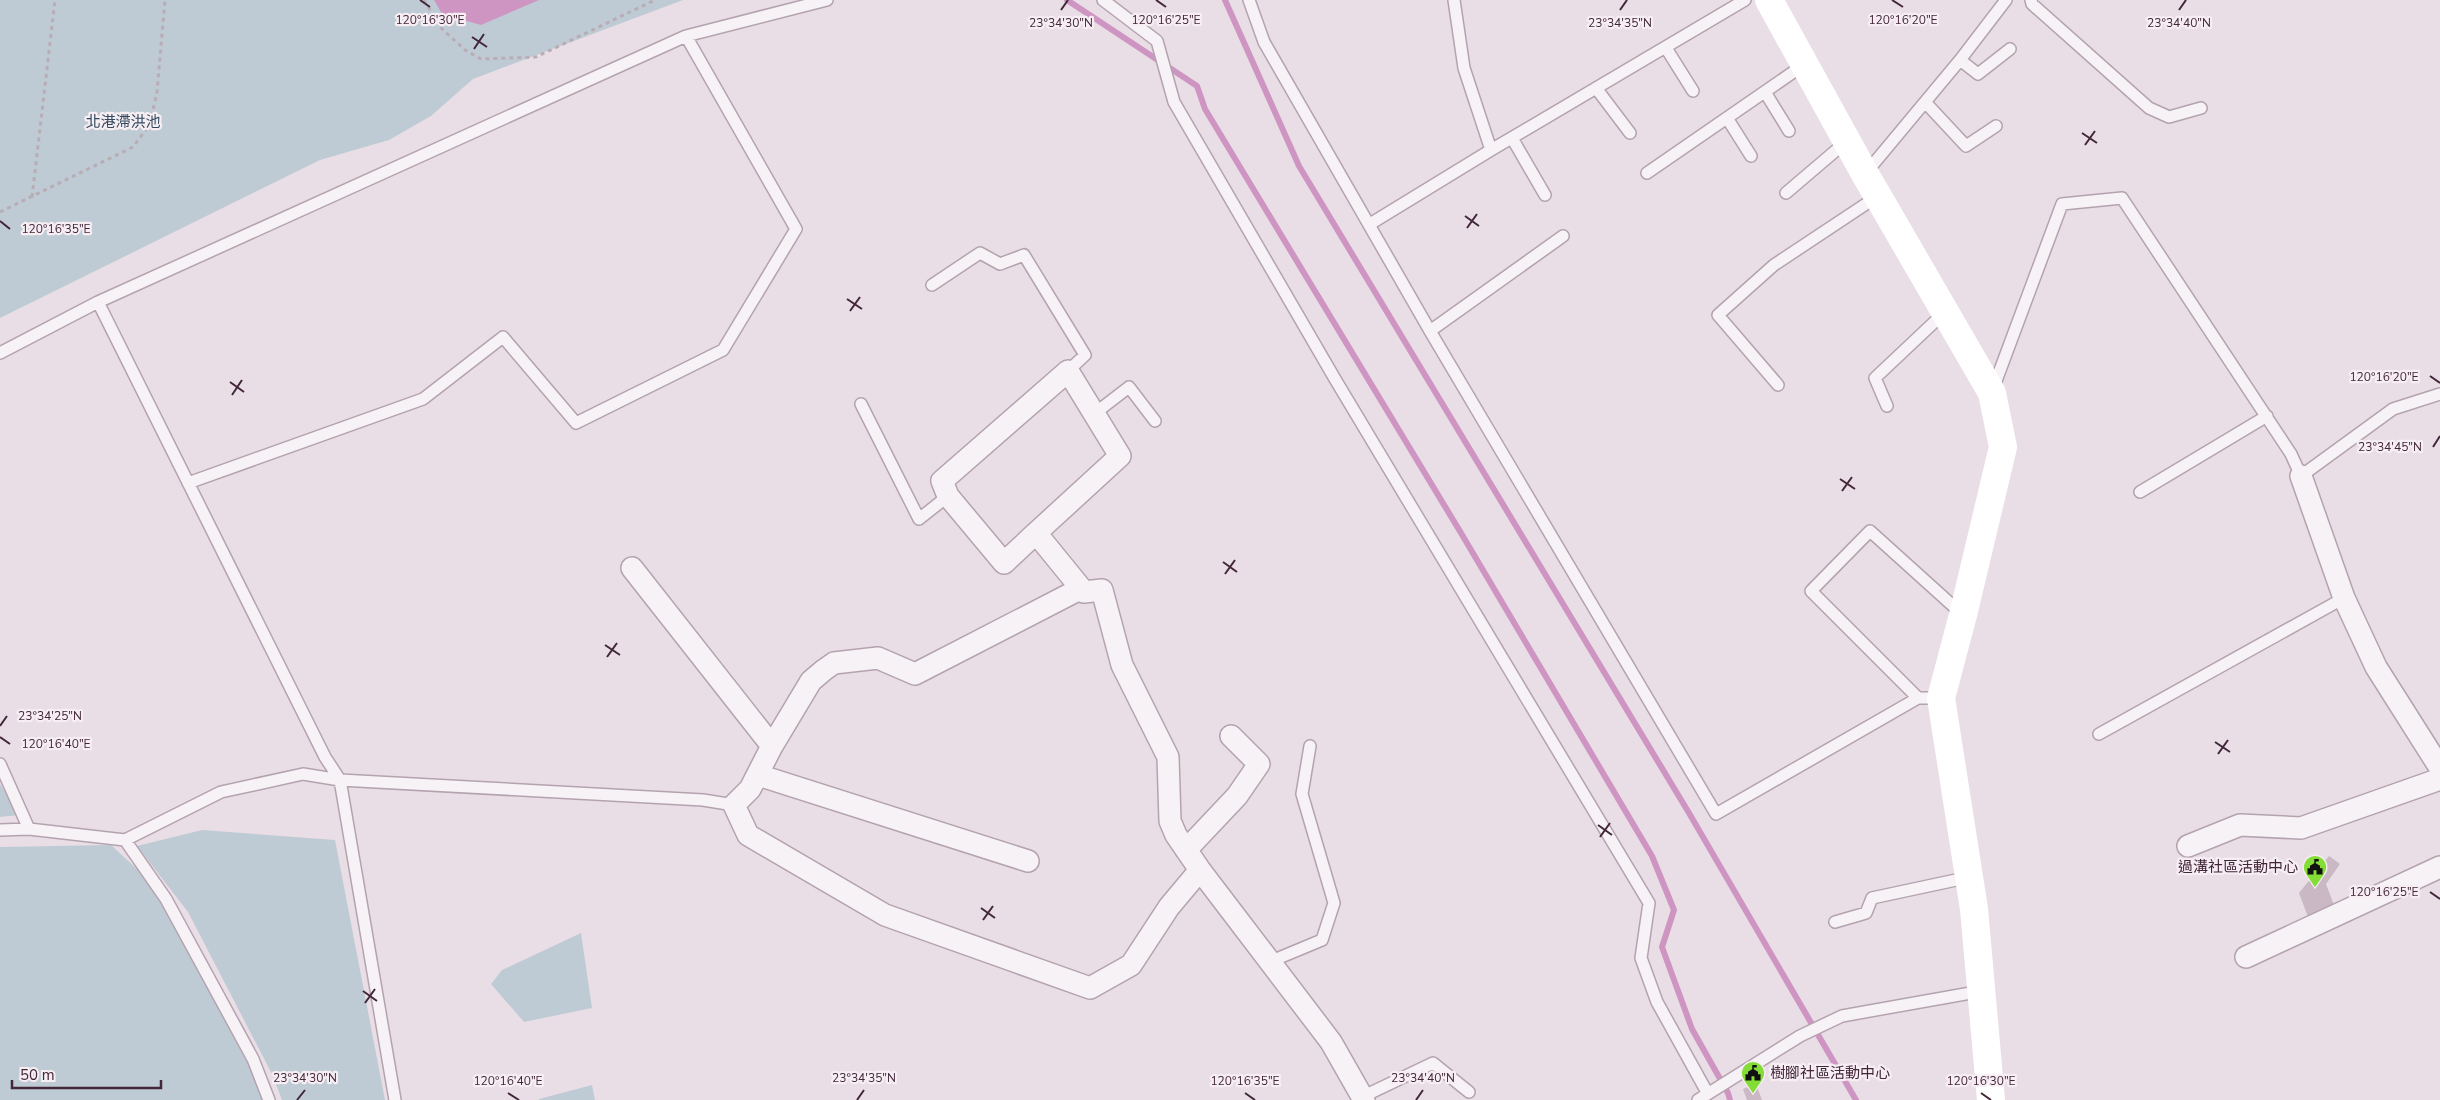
<svg xmlns="http://www.w3.org/2000/svg" width="2440" height="1100" font-family="'Nunito Sans','Noto Sans TC',sans-serif">
	<style>
		.green { fill: #bfcbd4 }
		.water { fill: #ce95c2 }
		.lines { fill: none; stroke-linecap: round; stroke-linejoin: round }
		.stream { stroke: #ce95c2; stroke-width: 6 }
		.building { fill: #cab8c4 }
		.lane-casing { stroke: #b4a3af; stroke-width: 14 }
		.street-casing { stroke: #b4a3af; stroke-width: 24 }
		.path { stroke: #b9adb5; stroke-width: 3; stroke-dasharray: 4 4; stroke-linecap: butt }
		.lane { stroke: #f7f2f5; stroke-width: 11 }
		.street { stroke: #f7f2f5; stroke-width: 21 }
		.secondary { stroke: #fff; stroke-width: 28 }
		.ticks { fill: none; stroke: #422639; stroke-width: 2 }
		.labels { text-anchor: middle; stroke-width: 4.5; stroke-linejoin: round; paint-order: stroke }
		.park-label { font-size: 15px; fill: #31495f; stroke: #f7eef4 }
		.poi-label { font-size: 15px; fill: #422639; stroke: #f7eef4; text-anchor: end }
		.ticks-label { font-size: 12px; text-anchor: middle; fill: #422639; stroke: #f7eef4; stroke-width: 4.5; stroke-linejoin: round; paint-order: stroke }
	</style>
	<rect width="100%" height="100%" fill="#e9dee6"/>
	<!-- green -->
	<path class="green" d="M0,0H683L473,79L431,116L389,140L320,160L0,318Z
		M0,784L19,815L0,817Z
		M202,830L335,840L385,1100H282L272,1074L188,912L137,846Z
		M111,845L138,870L170,914L245,1056L265,1100H0V847Z
		M581,933L592,1008L524,1022L491,984L502,970Z
		M592,1085L595,1100H539V1099Z"/>
	<!-- water -->
	<path class="water" d="M434,0H539L481,25L442,14Z"/>
	<g class="lines">
		<!-- stream -->
		<path class="stream" d="M1067,0L1197,86L1205,109L1461,533L1652,856L1674,910L1662,947L1692,1029L1728,1093L1730,1100
			M1225,0L1299,166L1689,813L1856,1100"/>
	</g>
	<!-- building -->
	<path class="building" d="M2329,856L2340,864L2326,884L2334,905L2308,917L2299,893Z
		M1756,1084L1762,1100H1747L1743,1089Z"/>
	<g class="lines">
		<!-- lane casing -->
		<g class="lane-casing">
			<path id="lane" d="M1103,0L1157,41L1174,102L1335,379L1649,903L1641,958L1657,1002L1708,1094
				M1249,0L1264,42L1430,331L1716,814L1918,698H1941
				M1454,0L1464,68L1491,150
				M2031,0L2032,4L2149,108L2169,117L2201,108
				M1666,48L1693,91
				M1960,60L1978,74L2010,49
				M1596,88L1630,133
				M1765,92L1789,131
				M1925,102L1966,146L1996,126
				M1727,118L1751,156
				M1512,138L1545,195
				M1647,173L1805,64
				M1865,174L1960,60L2006,0
				M1786,193L1847,141
				M1370,224L1491,150L1745,0
				M932,285L980,253L1000,264L1024,255L1085,355L1068,371
				M98,302L325,757L340,780L395,1100
				M1430,331L1563,236
				M0,353L98,302L686,36L827,0
				M1778,385L1718,315L1774,265L1878,196
				M1993,389L2062,204L2122,198L2291,454L2301,476L2393,409L2440,394
				M861,404L919,519L948,496
				M1887,406L1875,378L1945,312
				M1094,414L1129,387L1155,421
				M188,483L423,399L503,337L576,423L723,350L796,229L686,36
				M2140,492L2267,416
				M1918,698L1811,591L1870,531L1962,614
				M2099,734L2344,598
				M0,764L29,829
				M0,830L29,829L125,840L221,792L303,774L340,780L703,800L734,805
				M125,840L166,899L253,1059L269,1100
				M1835,922L1866,913L1872,898L1970,877
				M1269,962L1322,940L1334,903L1302,794L1310,746
				M1364,1096L1433,1063L1469,1092
				M1698,1100L1800,1036L1842,1016L1982,991"/>
		</g>
		<!-- street casing -->
		<g class="street-casing">
			<path id="street" d="M2301,476L2344,598L2376,667L2440,768
				M1036,533L1004,563L948,496L942,481L1068,371L1120,456L1036,533L1084,592
				M632,568L772,746
				M758,775L1028,861
				M2188,846L2240,825L2301,828L2440,779
				M1186,850L1237,796L1259,764L1231,736
				M1200,870L1176,835L1170,821L1168,757L1122,665L1102,590L1084,592L1078,590L915,674L878,658L834,663L824,670L811,681L772,746L750,789L734,805L748,835L885,915L1090,988L1131,965L1169,907L1200,870L1331,1042L1364,1100
				M2246,957L2440,867"/>
		</g>
		<!-- path -->
		<path class="path" d="M424,0L441,28L465,50L481,59L536,57L655,0
			M32,197L55,0
			M0,212L133,147L150,124L157,92L165,0"/>
		<!-- lane -->
		<use href="#lane" class="lane"/>
		<!-- street -->
		<use href="#street" class="street"/>
		<!-- secondary -->
		<path class="secondary" d="M1769,0L1865,174L1992,393L2003,447L1963,615L1941,698L1974,909L1991,1100"/>
	</g>
	<!-- ticks -->
	<path class="ticks" d="M420,0L430,7M1156,0L1166,7M1892,0L1903,7M1061,10L1068,0M1620,10L1627,0M2179,10L2186,0M472,37L487,47M474,49L484,34M2082,133L2097,143M2085,145L2095,131M1465,216L1479,226M0,221L10,229M1467,228L1477,214M847,299L862,309M850,311L860,297M2430,376L2440,383M230,382L244,392M232,395L242,380M2433,447L2440,436M1840,479L1855,489M1842,491L1852,477M1223,562L1237,572M1225,574L1235,560M605,645L620,655M607,657L617,643M0,726L7,716M0,737L10,744M2215,742L2230,752M2218,754L2228,740M1598,825L1612,835M1600,837L1610,823M2430,892L2440,899M981,908L995,918M983,920L993,906M363,991L377,1001M365,1003L375,989M508,1093L519,1100M1245,1093L1255,1100M1981,1093L1991,1100M297,1100L305,1090M857,1100L864,1090M1416,1100L1423,1090"/>
	<!-- icons -->
	<defs>
		<g id="civic-pin" transform="scale(1.25)"><path d="M0 17L-7.5 6A9.5 9.5 0 1 1 7.5 6Z" fill="#84dc36" stroke="#f7eef4"/><path d="M-.6-6.5H3V-4.5H.6V-3L4-1V1h2V6H-6V1h2V-1L-.6-3ZM-1.2 2.5V6h2.4V2.5Z" fill="#111"/></g>
	</defs>
	<g fill-rule="evenodd">
		<use href="#civic-pin" x="2315" y="867"/>
		<use href="#civic-pin" x="1753" y="1073"/>
	</g>
	<g class="labels">
		<!-- park labels -->
		<g class="park-label">
			<text x="123" y="127">北港滯洪池</text>
		</g>
		<!-- poi labels -->
		<g class="poi-label">
			<text x="2298" y="872">過溝社區活動中心</text>
			<text x="1770" y="1078" text-anchor="start">樹腳社區活動中心</text>
		</g>
	</g>
	<g class="ticks-label">
		<text x="430" y="24">120°16'30"E</text>
		<text x="1166" y="24">120°16'25"E</text>
		<text x="1903" y="24">120°16'20"E</text>
		<text x="1061" y="27">23°34'30"N</text>
		<text x="1620" y="27">23°34'35"N</text>
		<text x="2179" y="27">23°34'40"N</text>
		<text x="56" y="233">120°16'35"E</text>
		<text x="2384" y="381">120°16'20"E</text>
		<text x="2390" y="451">23°34'45"N</text>
		<text x="50" y="720">23°34'25"N</text>
		<text x="56" y="748">120°16'40"E</text>
		<text x="2384" y="896">120°16'25"E</text>
		<text x="305" y="1082">23°34'30"N</text>
		<text x="864" y="1082">23°34'35"N</text>
		<text x="1423" y="1082">23°34'40"N</text>
		<text x="508" y="1085">120°16'40"E</text>
		<text x="1245" y="1085">120°16'35"E</text>
		<text x="1981" y="1085">120°16'30"E</text>
	</g>
	<!-- scale -->
	<path d="M12 1080v8h149v-8" fill="none" stroke="#422639" stroke-width="2.5"/>
	<text x="20" y="1080" font-size="15" fill="#422639" stroke="#f7eef4" stroke-width="4" paint-order="stroke">50 m</text>
</svg>
